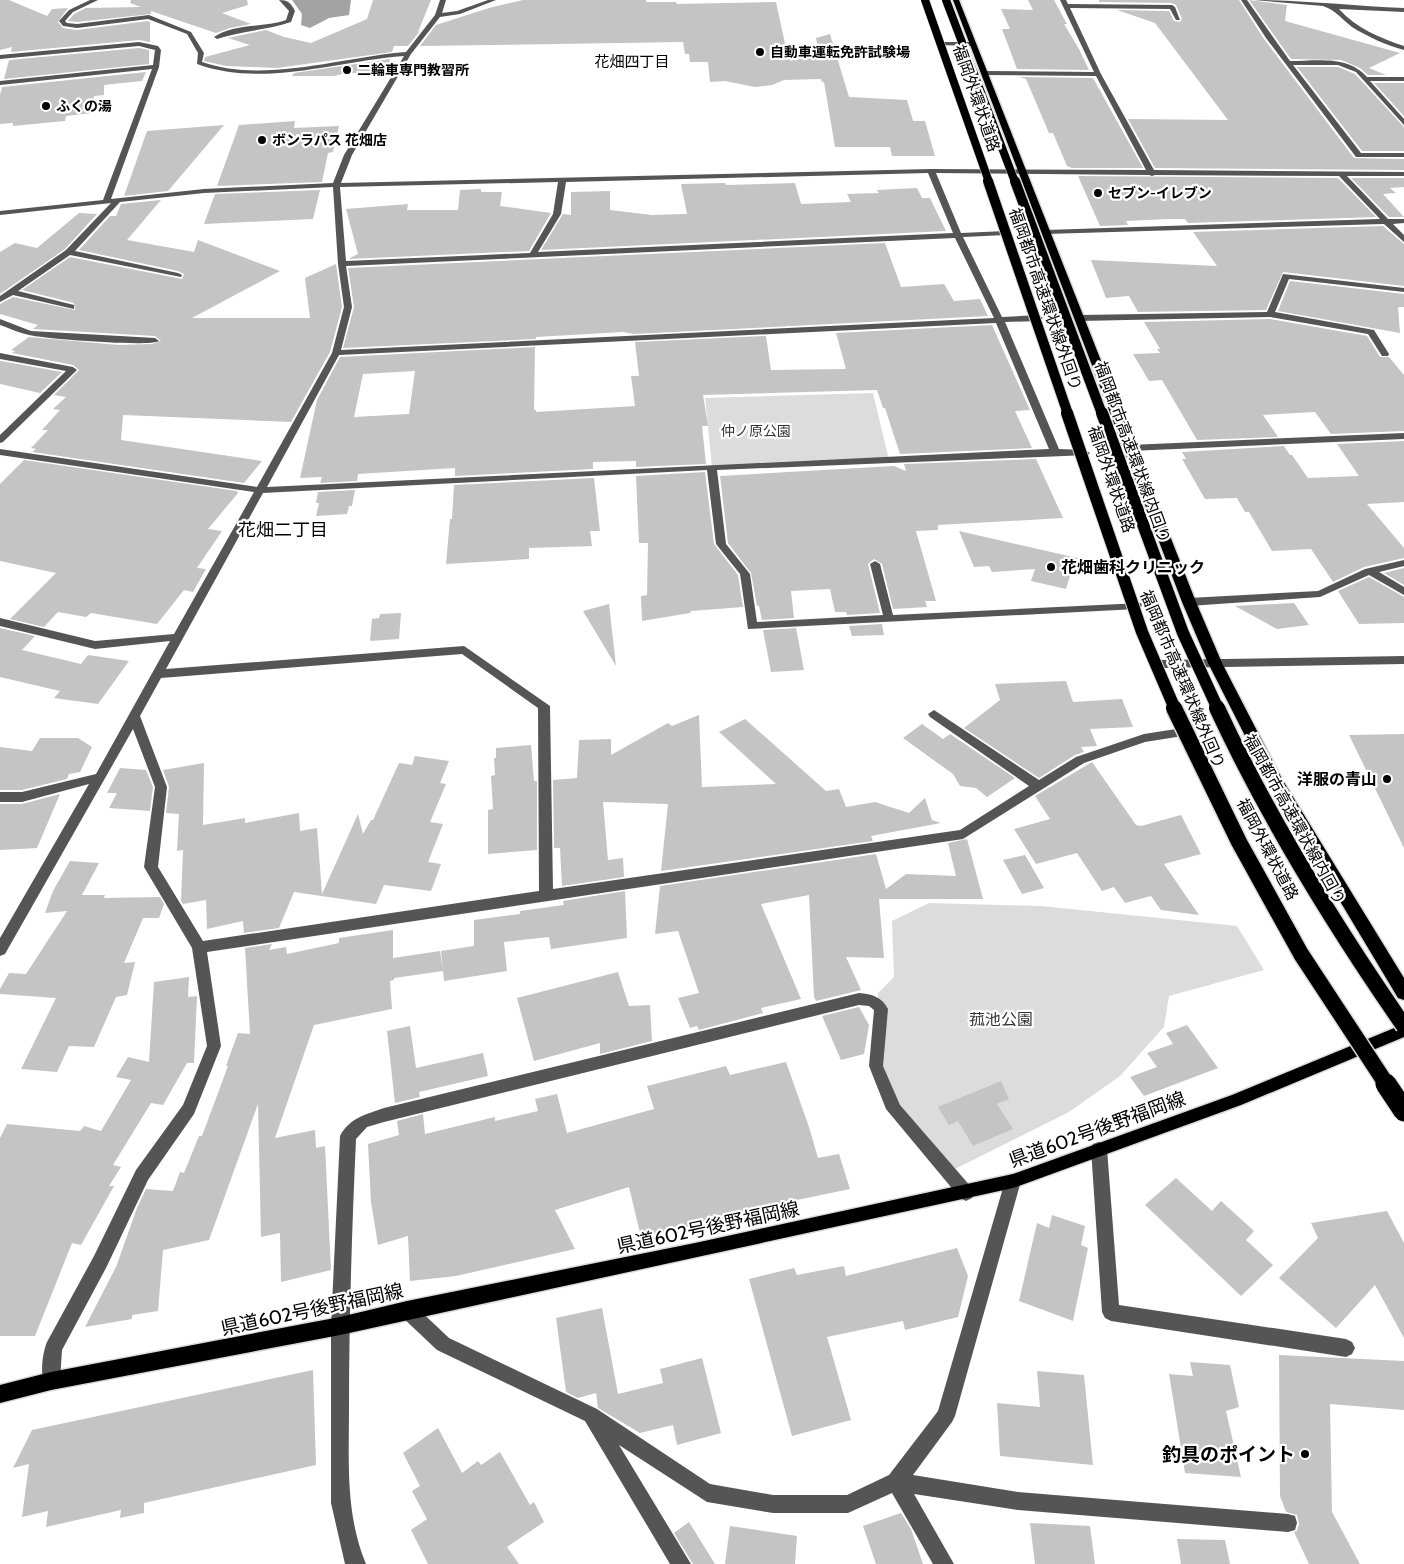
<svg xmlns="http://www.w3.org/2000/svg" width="1404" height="1564" font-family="Cabin,'Noto Sans JP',sans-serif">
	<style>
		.green { fill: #dcdcdc }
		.water { fill: #a3a3a3 }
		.building { fill: #c4c4c4; fill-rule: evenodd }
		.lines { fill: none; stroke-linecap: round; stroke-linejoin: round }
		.major-casing { stroke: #dbdbdb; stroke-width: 3 }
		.highway-casing { stroke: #dbdbdb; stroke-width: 3 }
		.minor { fill: #555; fill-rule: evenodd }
		.major { fill: #000; fill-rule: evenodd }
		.highway { fill: #000; fill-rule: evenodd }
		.highway-bridge-far4-casing { stroke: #dbdbdb; stroke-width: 9; stroke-linecap: butt }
		.highway-bridge-far3-casing { stroke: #dbdbdb; stroke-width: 12; stroke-linecap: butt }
		.highway-bridge-far2-casing { stroke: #dbdbdb; stroke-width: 14; stroke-linecap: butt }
		.highway-bridge-far1-casing { stroke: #dbdbdb; stroke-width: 19; stroke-linecap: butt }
		.highway-bridge-casing { stroke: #dbdbdb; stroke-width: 23; stroke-linecap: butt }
		.highway-bridge-far4 { stroke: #000; stroke-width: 8 }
		.highway-bridge-far3 { stroke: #000; stroke-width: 10 }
		.highway-bridge-far2 { stroke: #000; stroke-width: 12 }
		.highway-bridge-far1 { stroke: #000; stroke-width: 16 }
		.highway-bridge { stroke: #000; stroke-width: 21 }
		.poi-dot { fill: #000; stroke: #fff; stroke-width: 2 }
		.labels { text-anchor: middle; stroke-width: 4.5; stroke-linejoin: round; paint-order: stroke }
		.far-poi-label { font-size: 14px; font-weight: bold; fill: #000; stroke: #fff; text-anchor: start }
		.far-park-label { font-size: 14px; fill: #333; stroke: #fff }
		.far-neighbourhood-label { font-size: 15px; fill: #000; stroke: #fff }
		.street-label { font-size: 16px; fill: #000; stroke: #fff }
		.poi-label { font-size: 16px; font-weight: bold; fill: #000; stroke: #fff; text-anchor: start }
		.park-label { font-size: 16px; fill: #333; stroke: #fff }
		.neighbourhood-label { font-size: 18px; fill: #000; stroke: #fff }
		.near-street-label { font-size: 19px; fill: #000; stroke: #fff }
		.near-poi-label { font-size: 19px; font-weight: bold; fill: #000; stroke: #fff; text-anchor: end }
	</style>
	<rect width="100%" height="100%" fill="#fff"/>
	<!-- green -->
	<path class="green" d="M873,393L889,460L712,467L705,398Z
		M929,903L1041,906L1237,926L1264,970L1169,996L1164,1027L1120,1076L1069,1112L949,1172L894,1109L877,1066L878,993L894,977L892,921Z"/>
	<!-- water -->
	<path class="water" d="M292,0H351L349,15L329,18L310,28L301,25L302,14Z"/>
	<!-- building -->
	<path class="building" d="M0,0H9L47,16L52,9L68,8L58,22L63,28L77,30L148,21L150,22V42L139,40L11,52L12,47L0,50Z
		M131,0H247L248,5L222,13L251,24L230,28L216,33L151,11V14L77,22L68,21L74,14L86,8L141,7L130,3Z
		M373,0H431L418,32L420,31L408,46H394L392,52L277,68L226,66L204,61L205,57L250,45L228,38L266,30L284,37L311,43L367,19Z
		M523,0H646V2H676L677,4L776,2L786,48H818L816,38L830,34L849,97L907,100L913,121H925L935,156H892L890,147H835L824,82H822L821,79L784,80L772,85L755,87L725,81L710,82L708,62H690L689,54H685L683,42L420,46L436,25L489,8Z
		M1028,0H1054L1067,24H1064L1079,49L1089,70L1017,69L1002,29H1010L1001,9L1033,10Z
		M1099,0H1239L1264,39L1354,158L1404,159V170L1155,168L1128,119L1228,120L1155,23L1117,10L1169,11L1174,21L1180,22L1182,19L1176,5L1172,3L1099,2Z
		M1249,0L1287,5L1285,21L1400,53L1369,68L1386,75H1368L1360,68L1341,60L1291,59Z
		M139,48L149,50V64L4,79L9,60Z
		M390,59L386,73H346L334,76H292L294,73Z
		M1297,67H1338L1355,74L1404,127V151H1362Z
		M146,72L142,81L104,85V95L94,96L92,113L66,116L65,121L13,126V123L0,124V95L2,87Z
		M1020,77L1093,78L1143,168H1072L1067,166L1053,133H1049L1026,79Z
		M1374,83H1404V116Z
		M295,121L294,128L339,126L333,152L328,153L322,182L217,186L239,125Z
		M224,125L168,191L124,196L147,131Z
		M1078,176L1338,178L1376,217L1188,223L1185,219H1168L1126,221L1128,225L1100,226Z
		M1351,178H1404V187L1390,188L1396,193L1383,194L1404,217H1389Z
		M725,183L726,185L795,183L801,204L851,202L847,194L879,193L877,190L917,188L922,198H930L946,231L541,250L563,214L571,215V192L610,191V210L652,215L684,214H687L681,184Z
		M481,189V192H502L500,206L551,213L529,251L348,259L358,254L346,209L408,204L407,210H458L460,190Z
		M320,190L313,219L204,224L215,194Z
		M161,200L127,240L194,252L198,240L280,271L192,318H310L305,278L336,264L342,307L330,352L291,422L123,415L121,440L262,461L244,483L32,452L36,449L31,448L48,430H42L60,410L53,409L66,397L54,395L79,370L73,365L12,353L15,351L11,350L29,337L119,345L152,344L161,341L155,336L33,329L38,325L0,314V304L13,297L75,310L74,303L22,290L70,257L182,279L184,274L178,271L79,250L110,216H116L121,204Z
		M79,213L97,214L65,249L0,294V252L15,243L37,248Z
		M1383,226L1404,244V286L1283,272L1266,310L1138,312L1129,296L1106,298L1091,260L1217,266L1193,232Z
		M885,243L901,287L944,284L954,301L980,299L988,316L634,334L623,332L536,337V339L343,348L354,307L348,268Z
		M1290,281L1404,294V307H1398L1400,333L1278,311Z
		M1270,319L1367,336L1380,357H1389L1404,375V431L1331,434L1315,412L1263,415L1278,437L1197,440L1162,380L1149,381L1133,354L1160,353L1157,349H1160L1144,322Z
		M992,325L1030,410L1015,411L1032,448L900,454L885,408H883L877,390L703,395L708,426H702L706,464L636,467V461L593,462V469L455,476V468L358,474L357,481L320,483L322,477L300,478L317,400L340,357L535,347L534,410H536V412L635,406L631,376H639L635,342L766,336L771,370L846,369L836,333ZM415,371L409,414L354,417L363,374Z
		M0,361H1L62,372L40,393L0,384Z
		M1404,441V502L1367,504L1404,548V558L1364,567L1333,582L1311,549L1272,551L1249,512H1245L1237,498L1205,499L1182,459H1186L1182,452L1284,446L1290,455H1292L1308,478L1359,476L1337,444Z
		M1036,459L1063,518L938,525V530L916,531L936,601H925L927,607L893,609L882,564L874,559L868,564L880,613L847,615L846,612H835L830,589L791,591L794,618L762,620L759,606H757L751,573L728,543L720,476L894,466L906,471L904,464Z
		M24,460L237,491L238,493L208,529L222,531L197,568L206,569L193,592L184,590L157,624L91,613L86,617L58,612L44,627L10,619L56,573L0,561V484Z
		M705,472L714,544L738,575L743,607L691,611L690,613L642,621L641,596L647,595L648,543H639L636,476Z
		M594,478L600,531H590L592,546L529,548V559L446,564L450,519H452L454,485Z
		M355,490L352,506H349L347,514L316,516L319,503H316L318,492Z
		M959,531L1086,560V565L1073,566L1066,589L1031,581L1035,569L992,572L989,566L974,567Z
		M1404,568V585L1384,573Z
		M1369,577L1404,597V623L1359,624L1338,591Z
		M1294,603L1309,625L1277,629L1235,606Z
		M609,604L616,666L583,611Z
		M401,613L399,639L370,641L372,619L379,618L380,614Z
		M882,624L884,635L852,636L849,626Z
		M0,628L35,636L22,650L81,664L88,655L129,661L98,704L54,698L60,691L0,677Z
		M796,628L804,670L771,672L763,630Z
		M1066,681L1073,702L1122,699L1133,727L1090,729L1097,746L1081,747L1084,752L1075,755L1039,778L964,728L1000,700L995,684Z
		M699,715L702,787L776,784L719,732L745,719L826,791L839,789L846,807L875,802L909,813L925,798L932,820L941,823L871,836L873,841L661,871L668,804L603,802L608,860L623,858L624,877L562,886L560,848H554L553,780L577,778L579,740L611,739V755L668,723L672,726Z
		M922,724L943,739L950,734L953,736L1015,778L987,797L976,788L960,786L953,774L903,738Z
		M1404,734V848L1349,735Z
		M40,738H78L92,747L80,772L69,774L67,779L22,790H0V747L32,751Z
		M531,745L534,781H537V850L488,854V810L493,809L491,776L495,775L494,758H496V748Z
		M415,756L449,761L440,783L446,784L430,822L443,824L428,862L441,864L431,891L384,885L376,904L294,892L279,928L244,933L243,921L207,929L206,900L183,904L181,901L183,850L177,851L179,814L166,813L169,787L163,770L204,763L203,825L245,818V823L299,813L300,831L317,828L322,894L358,814L363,834L371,820H373L399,763L412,765Z
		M1092,762L1136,825L1141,826L1181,815L1201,854L1164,864L1199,915L1161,910L1151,896L1125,903L1114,887L1102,891L1077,853L1036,864L1014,829L1050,819L1035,796Z
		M120,768L146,770L153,787L150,811L109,808L117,793H107Z
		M60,794L37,848L0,850V804H22Z
		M967,839L983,899H879L884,958L846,957L861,990L816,1001L814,997L809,895L761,904L801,999L761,1008L763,1013L699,1030L697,1026L690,1028L678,998L699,993L678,931L655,934L660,886L876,854L886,889L906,874L956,876L948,843Z
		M1025,855L1044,888L1022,894L1003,860Z
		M70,861L99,863L82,895H105L104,898L160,897L164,904L159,918H143L124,963L135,962L127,995L116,997L94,1047L69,1046L57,1072L21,1069L56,998L0,994V989L9,973L26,974L67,911L45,913L53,891Z
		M625,891L627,938L551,949L549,937L504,942L507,971L444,981L441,951L474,946V920L520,914V911L564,905L563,901Z
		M393,930V958L440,951L443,971L394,978V980L390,981L392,1009L314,1025L275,1138L315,1130L316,1148L325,1146L331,1270L281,1282L280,1233L261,1237L258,1104L209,1240L163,1250L158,1311L132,1315V1319L85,1327L116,1267L137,1208L146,1189L173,1191L180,1172L184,1173L199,1136H202L228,1066H226L238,1033L250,1034L245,948L272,944L269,950L286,947L287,954L339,943V938Z
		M618,972L629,1006L650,1005L652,1041L600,1054V1043L534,1061L517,998Z
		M189,977L188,997L197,996L194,1063H187L163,1105L151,1103L113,1165L121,1167L109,1186H114L81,1245L72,1243L35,1336H0V1138L7,1124L80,1131L84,1126L101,1131L131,1080L116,1077L128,1057L149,1062L154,982Z
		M859,1007L869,1025L864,1054L841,1060L822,1016Z
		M1187,1025L1218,1068L1144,1096L1130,1077L1157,1067L1147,1053L1173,1044L1166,1033Z
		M410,1026L416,1068L483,1053L488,1076L419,1092L420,1097L395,1103L387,1031Z
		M786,1062L809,1127L818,1158L839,1154L850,1189L744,1211L745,1215L641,1237L629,1187L555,1210L575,1249L456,1276L410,1281L408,1236L378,1245L371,1202L368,1144L399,1135L397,1121L423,1114L425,1134L495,1117V1121L538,1111L535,1099L557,1094L567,1133L654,1109L647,1086L726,1066L730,1075Z
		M1001,1081L1009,1099L997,1104L1013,1129L973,1146L958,1121L949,1125L938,1107Z
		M1176,1178L1212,1211L1221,1201L1254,1231L1246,1240L1273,1265L1241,1296L1145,1205Z
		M1387,1211L1404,1243V1338L1375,1285L1336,1328L1279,1278L1318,1238L1311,1223Z
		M1052,1215L1085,1226L1081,1245L1088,1248L1073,1321L1019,1301L1037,1223L1049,1228Z
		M957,1248L968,1276L958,1317L905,1330L903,1321L827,1337L851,1420L792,1436L749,1279L794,1268L797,1275L844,1266L846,1276Z
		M602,1308L618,1394L663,1383L660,1369L702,1358L721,1433L677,1445L673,1425L640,1433L598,1408L596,1393L578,1398L566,1392L556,1318Z
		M1279,1355L1404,1361V1410L1330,1404L1332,1512L1360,1564H1309L1294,1532L1297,1531L1299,1524L1297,1515L1286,1512L1280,1496Z
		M1190,1362L1230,1365L1239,1407L1226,1411L1241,1477L1185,1473L1169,1374L1193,1376Z
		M313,1370L316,1465L144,1503V1513L120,1518L121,1510L46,1527L48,1511L22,1517L29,1464L13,1468L32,1430Z
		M1037,1371L1084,1375L1093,1465L1000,1456L997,1403L1040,1407Z
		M438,1428L462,1473L478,1461L481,1465L500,1452L530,1505L534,1502L544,1522L507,1547L519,1564H428L411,1530L427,1519L412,1491L420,1486L403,1453Z
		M901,1513L911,1529L923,1564H876L863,1526Z
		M689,1522L715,1564H693L674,1533Z
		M1030,1523L1090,1526L1095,1564H1035Z
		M730,1526L797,1536L795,1564H725Z
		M1177,1539L1225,1540L1230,1564H1181Z"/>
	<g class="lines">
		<!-- major casing -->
		<g class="major-casing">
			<path id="major" d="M1404,1024V1037L1241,1105L1013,1188L340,1335L51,1390L0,1403V1385L51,1372L340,1317L407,1301L695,1243L1013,1174L1232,1095Z"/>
		</g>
		<!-- highway casing -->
		<g class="highway-casing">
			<path id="highway" d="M953,0H959L1196,602L1222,663L1282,779L1404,978V1000L1398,998L1268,781L1208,663L1182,602Z"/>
		</g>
		<!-- minor -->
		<path class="minor" d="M90,0H98L73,12L65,21L67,23L77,24L149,15L191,32L204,53L202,62C265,84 341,57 406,52L435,15L440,0H446L442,13L457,11L488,0H496L460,14L440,17L411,54L352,155L341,183L931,169L1146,170L1096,76L984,75L981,73L984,71L1094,72L1060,0H1066L1068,4L1172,5L1175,7L1180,20H1176L1170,9L1070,8L1101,74L1154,170L1404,172V176H1347L1388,219H1404V223L1393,224L1404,235V242L1384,224L1046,234L1042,232L1046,230L1380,219L1339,176L1155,175L1152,176L1149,175L936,173L961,233L1006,231L1010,233L1006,235L963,237L1002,317L1039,315L1043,318L1039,321L1005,322L1059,449L1085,450L1090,453L1088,455L717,470L726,544L750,574L757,622L883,615L870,564L875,561L880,564L893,615L1141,603L1142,605L1141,607L1137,609L748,629L740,574L716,544L707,470L263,493L166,669L464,646L550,706L553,889L960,830L1029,786L930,717L928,714L934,710L1039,780L1076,757L1144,734L1189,727L1195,731L1189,735L1145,742L1084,763L963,839L207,952L221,1046L194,1114L148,1180L106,1268L62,1350L60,1381L57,1387L51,1390L45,1387C40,1375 42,1354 47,1342L94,1256L136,1170L183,1105L207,1046L192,948L144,867L155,787L133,729L5,954L0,956V938L89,784L22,802H0V792H22L96,774L170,641L95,649L0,626V618L95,641L174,634L254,492L0,455V449L257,487L332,353L344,307L338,264L333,187L204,193L120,202L75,251L178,273L182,275L181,277L70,255L18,291L74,305V309L13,295L0,302V296L66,250L111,203L0,215V211L103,200L152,69L0,85V81L153,65L155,50L139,46L0,59V55L139,42L158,46L161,50L159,67L111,199L204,189L333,183L344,155L404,56C336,61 263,88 197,64L198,53L187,34L148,19L77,28L63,26L59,21L69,10ZM928,173L953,233L538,252L561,214L566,182ZM558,182L553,214L530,253L346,261L340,187ZM955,238L994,318L341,350L352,307L346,266ZM996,323L1049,449L267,487L339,355ZM462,654L538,708L539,891L203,941L158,867L167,787L140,716L161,678Z
			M279,0C288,0 291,3 295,11L291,22C267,30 241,31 217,39L214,37C234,23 264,28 286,20L289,11Z
			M1241,0H1247L1290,61C1316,61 1348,55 1367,77H1404V81H1370L1404,119V125L1356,72L1338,65H1293L1361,153H1404V157H1356L1266,38Z
			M1254,0C1305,0 1353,6 1404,8V12L1339,9C1356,28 1380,38 1404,46V50C1386,45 1368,37 1352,27C1342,19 1335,10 1323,6Z
			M940,42H973L976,44L973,46L938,45Z
			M1283,274L1404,288V292L1289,279L1275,312L1374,330L1389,354L1388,356H1382L1368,334L1270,317L1080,321L1076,318L1080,315L1267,312Z
			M0,319L31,331L155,338L159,341C152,347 45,339 29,335C19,333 9,328 0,325Z
			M0,353L73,367L77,370L3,442L0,443V435L66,371L0,359Z
			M1404,433V439L1130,451L1125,448L1130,445Z
			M1404,560V566L1379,572L1404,587V595L1369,575L1320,597L1189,606L1184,602L1189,598L1318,591L1365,569Z
			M1404,656V664L1160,668L1154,664L1160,660Z
			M859,993C872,994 882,997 888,1009L883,1066L900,1105L972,1188L974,1193L972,1198L966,1201L960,1198L886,1109L869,1066L874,1010L869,1006L859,1005L384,1122L367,1127L356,1139C352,1228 349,1318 349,1407C349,1460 345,1514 366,1564H345L331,1503V1326L340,1136C349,1118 367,1114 384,1108Z
			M1099,1142L1105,1144L1107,1149L1119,1305L1346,1339L1352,1342L1355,1348L1352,1354L1346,1357L1111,1321L1105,1318L1102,1312L1091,1149L1093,1144Z
			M1013,1174L1019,1176L1021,1181L955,1416L952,1422L913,1475L1018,1492L1288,1514L1295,1516L1297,1523L1295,1530L1288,1532L1018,1510L914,1494L954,1564H933L892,1493L848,1513H773L707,1502L619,1445L691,1564H670L585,1421L437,1350L401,1316L398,1310L401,1304L407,1301L413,1304L449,1338L597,1409L710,1484L773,1495H847L889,1475L938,1411L1005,1181L1007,1176Z"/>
		<!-- major -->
		<use href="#major" class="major"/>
		<!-- highway -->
		<use href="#highway" class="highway"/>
		<!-- highway-bridge-far4 casing -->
		<g class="highway-bridge-far4-casing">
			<path id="highway-bridge-far4" d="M925,0L989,182
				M946,0L1015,182"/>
		</g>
		<!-- highway-bridge-far3 casing -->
		<g class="highway-bridge-far3-casing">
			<path id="highway-bridge-far3" d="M988,181L1068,414
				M1015,181L1102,414"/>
		</g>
		<!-- highway-bridge-far2 casing -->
		<g class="highway-bridge-far2-casing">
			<path id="highway-bridge-far2" d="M1067,413L1142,632L1175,709
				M1102,413L1183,633L1218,709"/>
		</g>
		<!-- highway-bridge-far1 casing -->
		<g class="highway-bridge-far1-casing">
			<path id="highway-bridge-far1" d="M1174,708L1239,842L1301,954L1387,1085
				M1217,708C1269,820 1334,925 1404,1026"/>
		</g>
		<!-- highway-bridge casing -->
		<g class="highway-bridge-casing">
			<path id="highway-bridge" d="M1386,1084L1404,1111"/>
		</g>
		<!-- highway-bridge-far4 -->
		<use href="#highway-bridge-far4" class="highway-bridge-far4"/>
		<!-- highway-bridge-far3 -->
		<use href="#highway-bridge-far3" class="highway-bridge-far3"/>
		<!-- highway-bridge-far2 -->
		<use href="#highway-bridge-far2" class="highway-bridge-far2"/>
		<!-- highway-bridge-far1 -->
		<use href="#highway-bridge-far1" class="highway-bridge-far1"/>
		<!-- highway-bridge -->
		<use href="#highway-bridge" class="highway-bridge"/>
	</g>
	<!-- markers -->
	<g class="poi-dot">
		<circle cx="760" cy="52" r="5"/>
		<circle cx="347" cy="70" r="5"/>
		<circle cx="46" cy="106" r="5"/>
		<circle cx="262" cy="140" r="5"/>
		<circle cx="1098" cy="193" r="5"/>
		<circle cx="1051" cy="567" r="5"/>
		<circle cx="1387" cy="779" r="5"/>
		<circle cx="1305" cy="1454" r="5"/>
	</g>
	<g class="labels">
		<!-- far-poi labels -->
		<g class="far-poi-label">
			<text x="770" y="57">自動車運転免許試験場</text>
			<text x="357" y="75">二輪車専門教習所</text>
			<text x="56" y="111">ふくの湯</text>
			<text x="272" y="145">ボンラパス 花畑店</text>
			<text x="1108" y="198">セブン-イレブン</text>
		</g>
		<!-- far-park labels -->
		<g class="far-park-label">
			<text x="756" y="436">仲ノ原公園</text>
		</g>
		<!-- far-neighbourhood labels -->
		<g class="far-neighbourhood-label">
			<text x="632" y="67">花畑四丁目</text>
		</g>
		<!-- street labels -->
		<g class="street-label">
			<text transform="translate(977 98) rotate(71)" y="6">福岡外環状道路</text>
			<text transform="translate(1046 299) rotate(71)" y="6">福岡都市高速環状線外回り</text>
			<text transform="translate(1133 452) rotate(70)" y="6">福岡都市高速環状線内回り</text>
			<text transform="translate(1112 479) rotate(71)" y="6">福岡外環状道路</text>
			<text transform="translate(1183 679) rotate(67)" y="6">福岡都市高速環状線外回り</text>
			<text transform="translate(1295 819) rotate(61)" y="6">福岡都市高速環状線内回り</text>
			<text transform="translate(1268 849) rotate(62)" y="6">福岡外環状道路</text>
		</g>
		<!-- poi labels -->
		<g class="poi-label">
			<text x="1061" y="573">花畑歯科クリニック</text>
			<text x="1377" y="785" text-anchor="end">洋服の青山</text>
		</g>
		<!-- park labels -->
		<g class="park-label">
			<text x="1001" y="1025">菰池公園</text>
		</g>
		<!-- neighbourhood labels -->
		<g class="neighbourhood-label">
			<text x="283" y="536">花畑二丁目</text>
		</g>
		<!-- near-street labels -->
		<g class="near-street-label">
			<text transform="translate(1097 1129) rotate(-20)" y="7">県道602号後野福岡線</text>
			<text transform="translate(708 1227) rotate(-12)" y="7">県道602号後野福岡線</text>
			<text transform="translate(312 1309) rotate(-12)" y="7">県道602号後野福岡線</text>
		</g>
		<!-- near-poi labels -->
		<g class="near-poi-label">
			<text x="1295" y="1461">釣具のポイント</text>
		</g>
	</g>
</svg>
